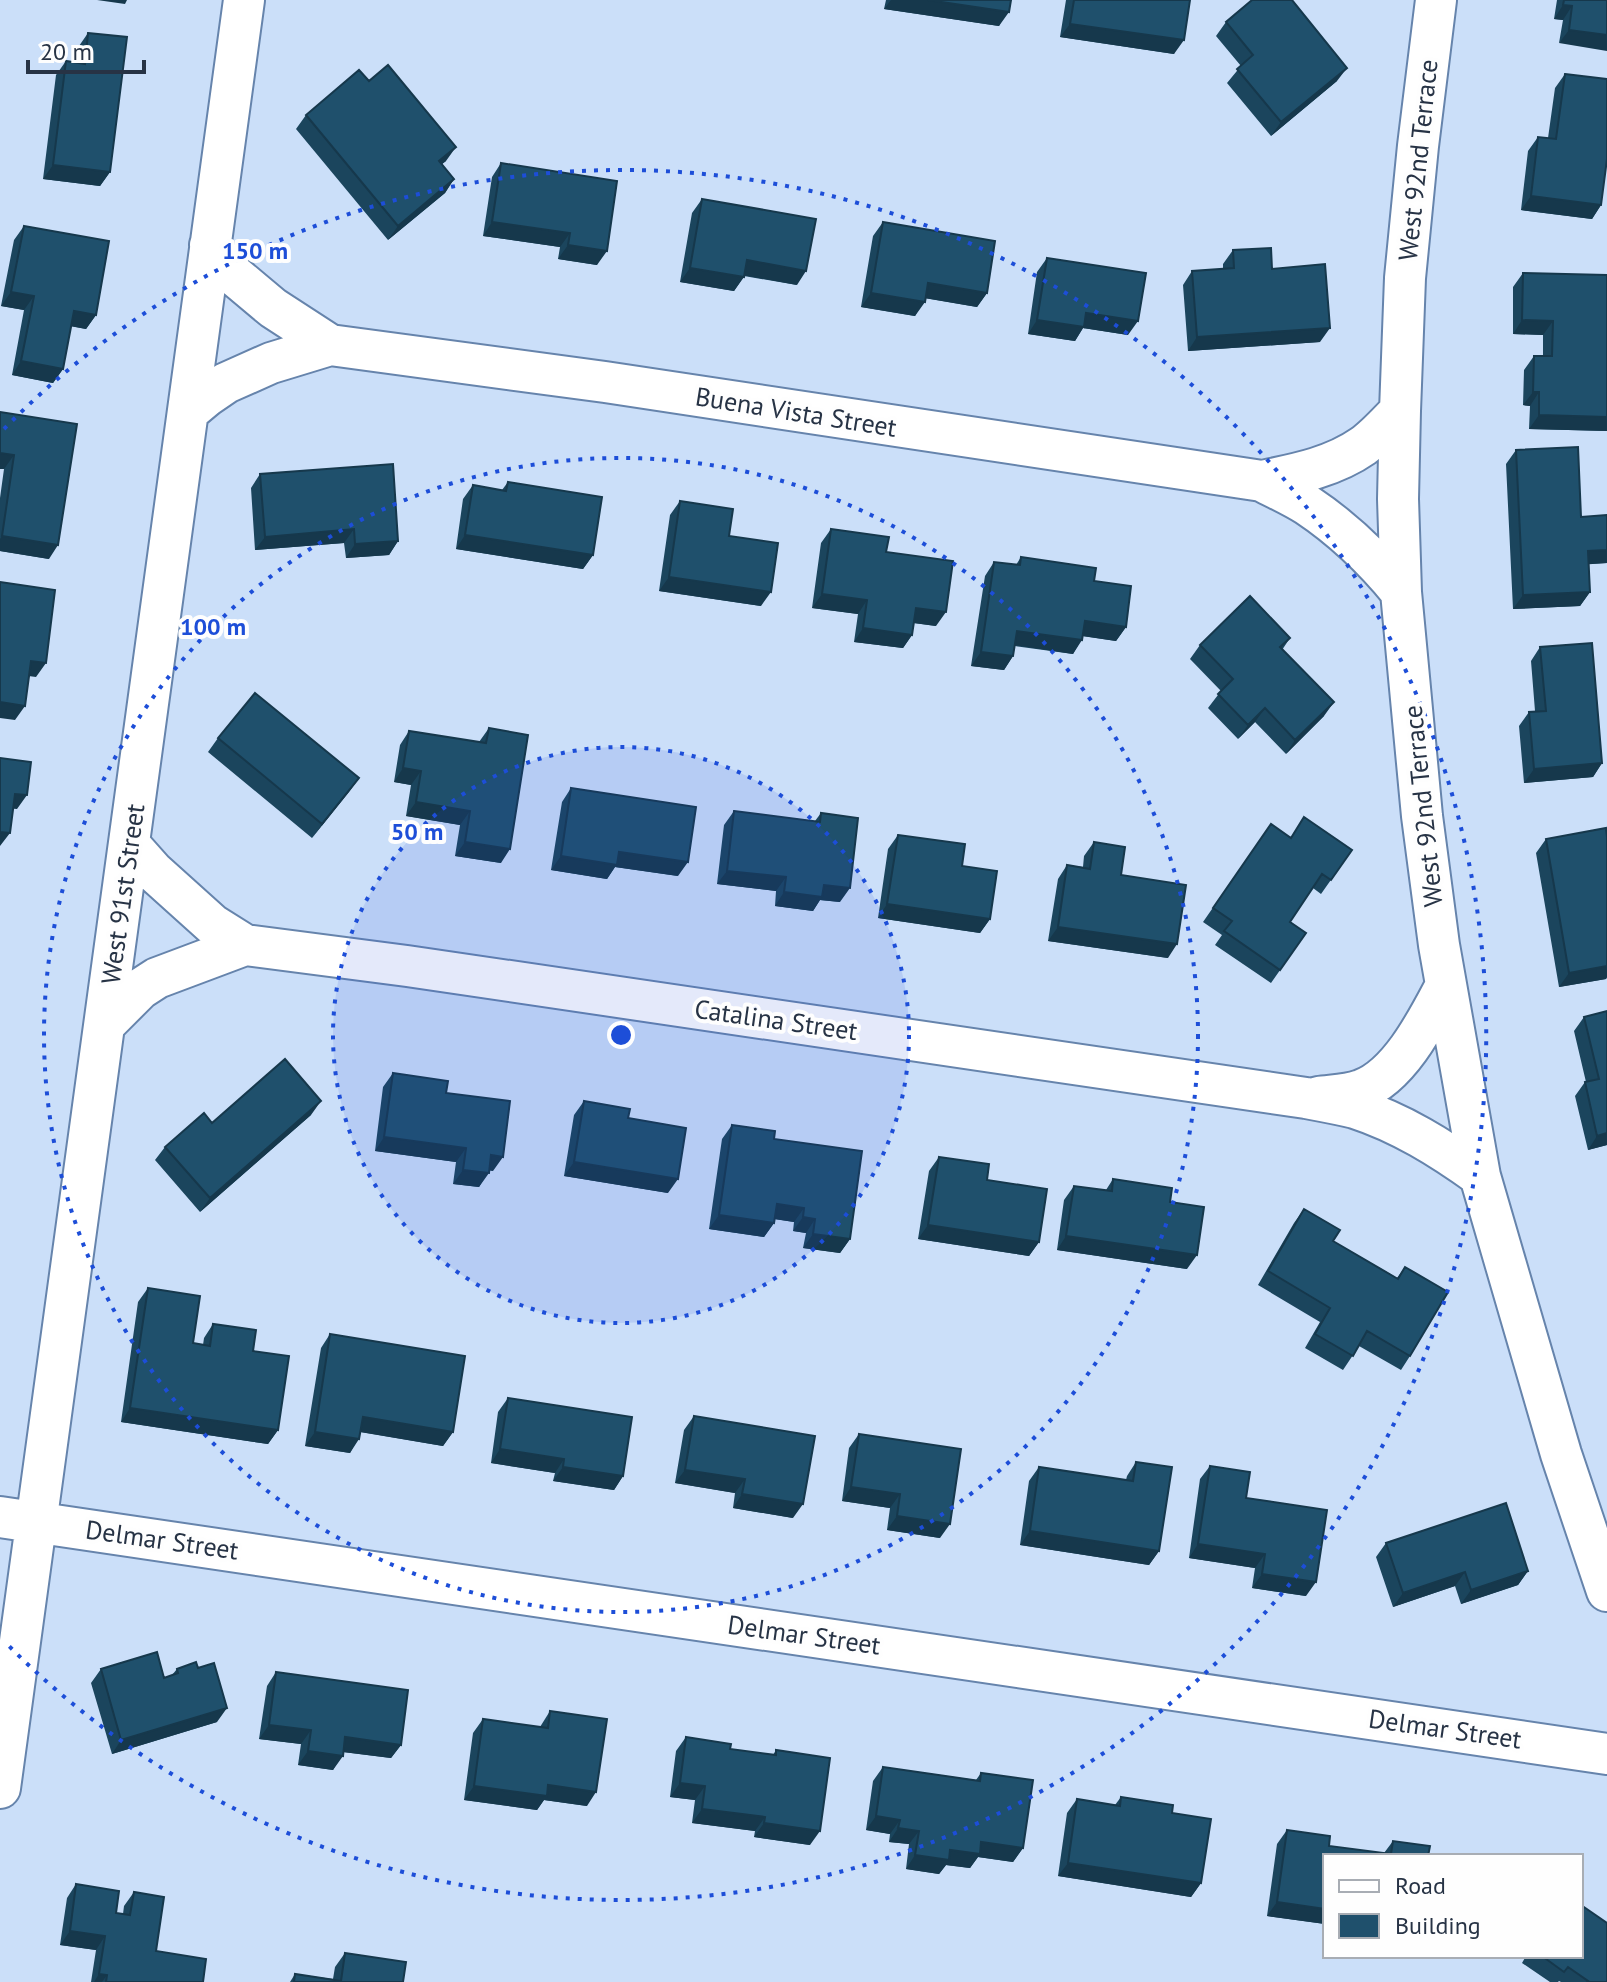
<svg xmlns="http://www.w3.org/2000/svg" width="1607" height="1982" font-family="'PT Sans',sans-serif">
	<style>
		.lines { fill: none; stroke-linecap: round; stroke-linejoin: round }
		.street-casing { stroke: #6684ac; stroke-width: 44 }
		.street { stroke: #fff; stroke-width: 40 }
		.wall { fill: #1b455d }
		.shaded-wall { fill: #16384c }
		.building { fill: #1f506c; stroke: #16384c; stroke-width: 2 }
		.ring { fill: none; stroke: #1d4ed8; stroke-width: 4; stroke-dasharray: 4 8 }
		.labels { text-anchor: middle; stroke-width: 8; stroke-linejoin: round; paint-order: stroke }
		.street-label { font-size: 26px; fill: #273345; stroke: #fefefe }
		.centre { fill: #1d4ed8; stroke: #fefefe; stroke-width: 4 }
		.ring-label { font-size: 24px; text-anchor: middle; font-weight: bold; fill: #1d4ed8; stroke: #fefefe; stroke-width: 8; stroke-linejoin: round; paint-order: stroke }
	</style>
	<rect width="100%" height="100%" fill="#cbdff9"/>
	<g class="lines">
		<!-- street casing -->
		<g class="street-casing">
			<path id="street" d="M1436,0L1418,146L1405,278L1400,411L1398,499L1401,592L1422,816L1439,945L1480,1176L1561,1454L1607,1591
				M210,245L230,272L273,308L330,345
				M189,411L207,396L226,383L271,363L330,345L605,382L1262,481C1277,489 1293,496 1307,505C1343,529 1374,559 1401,592
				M1262,481C1296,474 1333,467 1363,446C1376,437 1388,423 1400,411
				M129,844L153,871L213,925L245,945L407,966L1306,1098C1322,1101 1339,1104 1355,1108C1401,1123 1441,1148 1480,1176
				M105,1024L140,989L157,978L245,945
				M1318,1097C1333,1095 1348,1095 1361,1090C1400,1076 1428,1019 1446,985
				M0,1517L1607,1754
				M0,1788L244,0"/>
		</g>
		<!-- street -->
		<use href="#street" class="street"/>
	</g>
	<!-- wall -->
	<path class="wall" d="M886,0H1011L999,26L884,9Z
		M1066,0H1190L1174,54L1060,37Z
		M1557,0H1607L1559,43L1563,20L1554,19Z
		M1226,22L1337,81L1271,136L1227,83L1241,66L1216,36Z
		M88,33L110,172L100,186L43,179L56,75L66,61L77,63L79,46Z
		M1565,74L1601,205L1592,219L1521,210L1528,151L1538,137L1548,138L1555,88Z
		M369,81L446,161L442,164L454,179L445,193L388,240L296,129L306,115Z
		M501,163L617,181L597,265L558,259L560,247L483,236L492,177Z
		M702,199L797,285L744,276L734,291L680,282L692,213Z
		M883,222L987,293L977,307L925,298L915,316L861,307L873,236Z
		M24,226L96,315L86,329L71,326L63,369L53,383L12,375L24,310L1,306L14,240Z
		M1233,250L1320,342L1188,351L1183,285L1192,271L1223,269V264Z
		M1047,258L1128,335L1083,328L1075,341L1028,334L1037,272Z
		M1523,273L1607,275V431L1529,429L1530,406L1523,405L1524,370L1534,356H1543V335L1513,334V287Z
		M0,412L49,559L0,551V498L4,469H0Z
		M1516,450L1581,517L1607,563L1588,564L1590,592L1580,606L1513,609L1506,464Z
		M260,474L398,541L389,555L346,558L344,543L255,550L251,488Z
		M508,482L593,555L583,569L456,549L463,499L473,485L502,490Z
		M680,501L729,536L761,606L659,591L670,515Z
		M831,529L886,552L936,626L914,623L912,635L903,648L854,642L858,614L812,608L821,543Z
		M1021,557L1094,581L1126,627L1116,641L1083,636L1073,654L1015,646L1013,656L1004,670L971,666L985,576L994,562L1016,565Z
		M1290,638L1282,650L1324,716L1286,754L1255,722L1238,739L1208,708L1221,691L1190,659L1200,645Z
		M1540,647L1602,763L1593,777L1524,783L1519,726L1529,712L1535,711L1531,661Z
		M489,728L501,863L455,856L460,825L406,816L411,785L394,782L400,745L409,731L479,742Z
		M218,738L359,778L312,838L208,752Z
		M571,788L678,876L615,867L607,879L551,870L562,802Z
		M734,811L815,821L821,813L840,902L820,900L813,911L775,906L776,891L717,884L724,825Z
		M1271,824L1290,838L1352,850L1321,894L1313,888L1290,922L1306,933L1271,983L1215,945L1222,935L1203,922Z
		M898,835L962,866L990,919L980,933L878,918L888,849Z
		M1607,837V977L1606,979L1559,987L1536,853L1546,839Z
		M1094,842L1121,875L1168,958L1048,941L1058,879L1067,865L1083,867L1084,856Z
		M1607,1011V1145L1588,1150L1575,1096L1585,1082H1586L1574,1031L1584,1017Z
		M393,1073L446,1093L493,1171L489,1170L479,1187L453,1184L456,1162L375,1151L383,1087Z
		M584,1101L628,1118L668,1193L564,1176L574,1115Z
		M311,1115L200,1212L155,1160L165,1147L212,1123Z
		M732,1125L774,1139L850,1239L840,1253L803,1248L806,1233L793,1231L794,1222L775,1219L774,1223L764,1237L709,1229L722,1139Z
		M939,1157L987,1180L1039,1242L1029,1256L918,1239L929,1171Z
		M1113,1179L1170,1202L1187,1269L1057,1250L1064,1200L1074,1186L1106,1190Z
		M1304,1209L1333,1241L1397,1278L1405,1267L1410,1356L1401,1370L1359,1346L1343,1370L1305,1348L1320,1322L1258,1285L1294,1223Z
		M148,1288L193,1343L203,1345L204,1338L213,1324L253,1351L278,1430L268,1444L121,1422L138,1302Z
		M330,1334L453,1432L443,1446L361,1432L350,1453L305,1446L321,1348Z
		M508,1398L623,1476L614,1490L553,1481L555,1473L491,1463L498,1412Z
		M694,1416L793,1518L733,1508L735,1493L675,1483L684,1430Z
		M859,1434L940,1538L887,1530L890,1508L842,1501L849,1448Z
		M1136,1462L1159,1551L1149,1565L1020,1545L1029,1481L1039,1467L1126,1480L1127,1476Z
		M1210,1466L1246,1498L1306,1596L1252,1588L1255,1568L1189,1558L1200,1479Z
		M1386,1543L1528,1571L1518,1585L1461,1604L1455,1586L1393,1607L1376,1557Z
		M198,1668L217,1722L112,1754L91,1683L101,1669L164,1678L172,1675L177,1669Z
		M276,1672L401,1745L391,1758L343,1752L333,1770L298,1765L301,1744L259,1739L267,1686Z
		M550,1711L587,1806L544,1800L537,1810L464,1800L473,1733L483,1719L540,1727Z
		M686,1737L730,1749L773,1755L776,1750L810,1845L754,1837L755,1831L692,1823L695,1800L670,1797L676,1751Z
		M883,1767L976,1780L981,1773L1023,1848L1013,1862L978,1857L970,1868L946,1865L939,1874L906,1869L909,1844L889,1842L890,1834L866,1830L873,1781Z
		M1121,1797L1172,1813L1201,1883L1191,1897L1058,1876L1067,1813L1077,1799L1115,1805Z
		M1287,1830L1329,1846L1384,1853L1393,1841L1428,1856H1325V1924L1267,1916L1277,1844Z
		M76,1884L116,1913L123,1914L124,1906L134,1892L156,1951L203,1982H91L96,1950L60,1945L67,1898Z
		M345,1953L403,1982H290L295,1974L333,1979L335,1967Z
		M1526,1956H1581L1607,1982H1561L1559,1981L1558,1982H1550L1522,1963Z"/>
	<!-- shaded-wall -->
	<path class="shaded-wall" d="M97,0H127L125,4Z
		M891,0H928L1009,12L999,26L884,9Z
		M1563,5L1572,6L1563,20L1554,19Z
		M1070,24L1184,40L1174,54L1060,37Z
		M1569,30L1607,35V51L1559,43Z
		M1347,68L1337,81L1271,136L1281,122Z
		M456,147L446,161L429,174L439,161Z
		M53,165L110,172L100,186L43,179Z
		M454,179L445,193L388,240L398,226Z
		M1531,196L1601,205L1592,219L1521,210Z
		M492,222L570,233L560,247L483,236Z
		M568,245L607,251L597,265L558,259Z
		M747,260L806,271L797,285L737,274Z
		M690,268L744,277L734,291L680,282Z
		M928,283L987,293L977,307L918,297Z
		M11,292L34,296L24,310L1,306Z
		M871,293L925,302L915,316L861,307Z
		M74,311L96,315L86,329L64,325Z
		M1086,313L1138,321L1128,335L1083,328L1075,341L1028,334L1037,320Z
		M1522,320L1553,321L1543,335L1513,334Z
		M1330,328L1320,342L1188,351L1197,337Z
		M21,361L63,369L53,383L12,375Z
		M1533,392H1539L1530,406L1523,405Z
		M1539,415L1607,417V431L1529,429Z
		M0,453L14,455L4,469H0Z
		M354,529L344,543L255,550L265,537Z
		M465,535L593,555L583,569L456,549Z
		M2,536L58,545L49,559L0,551V539Z
		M398,541L389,555L346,558L355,544Z
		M1607,550V563L1578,565L1588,551Z
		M669,577L771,592L761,606L659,591Z
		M1590,592L1580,606L1513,609L1523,595Z
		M822,594L867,600L858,614L812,608Z
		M916,608L946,612L936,626L906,622Z
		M1085,621L1126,627L1116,641L1075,635Z
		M863,628L912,635L903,648L854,642Z
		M1017,631L1082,640L1073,654L1007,644Z
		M981,652L1013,656L1004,670L971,666Z
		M31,661L46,663L36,677L21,675Z
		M0,702L25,706L15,720L0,718Z
		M1334,702L1324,716L1286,754L1295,740Z
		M1265,708L1255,722L1238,739L1248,725Z
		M1602,763L1593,777L1524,783L1534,769Z
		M403,768L421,771L411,785L394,782Z
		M359,778L349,792L312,838L322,824Z
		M15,794L27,795L17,809L5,808Z
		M416,802L470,811L460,825L406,816Z
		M0,832L10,833L0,846Z
		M465,842L510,849L501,863L455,856Z
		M619,852L688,862L678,876L615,867L607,879L551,870L561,856Z
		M727,871L786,877L776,891L717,884Z
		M824,885L850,888L840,902L820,900L813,911L775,906L784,892Z
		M887,904L990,919L980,933L878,918Z
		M1058,927L1177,944L1168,958L1048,941Z
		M1607,966V977L1606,979L1559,987L1569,973Z
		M321,1101L311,1115L200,1212L210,1198Z
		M1607,1133V1145L1588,1150L1597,1136Z
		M384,1137L466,1148L456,1162L375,1151Z
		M491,1155L503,1157L493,1171L482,1169Z
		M574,1162L678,1179L668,1193L564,1176Z
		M463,1170L489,1173L479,1187L453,1184Z
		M777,1204L804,1208L794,1222L767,1218Z
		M719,1215L774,1223L764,1237L709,1229Z
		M803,1217L815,1219L806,1233L793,1231Z
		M928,1225L1039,1242L1029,1256L918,1239Z
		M813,1234L850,1239L840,1253L803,1248Z
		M1066,1236L1197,1255L1187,1269L1057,1250Z
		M130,1408L278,1430L268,1444L121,1422Z
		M363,1417L453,1432L443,1446L354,1431Z
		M315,1432L359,1439L350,1453L305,1446Z
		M500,1449L564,1459L555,1473L491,1463Z
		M563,1467L623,1476L614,1490L553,1481Z
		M685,1470L745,1479L735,1493L675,1483Z
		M851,1487L900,1494L890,1508L842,1501Z
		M742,1494L803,1504L793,1518L733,1508Z
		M897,1516L950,1524L940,1538L887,1530Z
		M1030,1531L1159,1551L1149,1565L1020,1545Z
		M1198,1544L1265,1554L1255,1568L1189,1558Z
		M1528,1571L1518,1585L1461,1604L1471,1590Z
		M1465,1572L1455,1586L1393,1607L1403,1593Z
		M1262,1574L1316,1582L1306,1596L1252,1588Z
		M227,1708L217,1722L112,1754L121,1740Z
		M269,1725L311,1730L301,1744L259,1739Z
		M345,1737L401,1745L391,1758L335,1751Z
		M308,1751L343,1756L333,1770L298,1765Z
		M680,1783L705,1786L695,1800L670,1797Z
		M548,1785L596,1792L587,1806L544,1800L537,1810L464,1800L474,1786Z
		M702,1809L765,1817L755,1831L692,1823Z
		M876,1816L900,1820L890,1834L866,1830Z
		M764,1823L820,1831L810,1845L754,1837Z
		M898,1828L919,1831L909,1844L889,1842Z
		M981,1842L1023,1848L1013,1862L978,1857L970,1868L946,1865L939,1874L906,1869L915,1855L950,1850Z
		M1068,1863L1201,1883L1191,1897L1058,1876Z
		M1277,1902L1325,1909V1924L1267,1916Z
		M70,1931L105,1936L96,1950L60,1945Z
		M99,1974L107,1975L102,1982H94Z"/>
	<!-- building -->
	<path class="building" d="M928,0H1011L1009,12Z
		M1074,0H1190L1184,40L1070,24Z
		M1252,0H1292L1347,68L1281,122L1237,69L1253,55L1226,22Z
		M1564,0H1607V35L1569,30L1572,6L1563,5Z
		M88,33L127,37L110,172L53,165L66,61L85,64Z
		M388,65L456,147L439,161L454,179L398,226L306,115L359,70L369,81Z
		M1565,74L1607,79V159L1601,205L1531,196L1538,137L1556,139Z
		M501,163L617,181L607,251L568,245L570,233L492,222Z
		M702,199L816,219L806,271L747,260L744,277L690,268Z
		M883,222L995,241L987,293L928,283L925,302L871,293Z
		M24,226L109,241L96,315L74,311L63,369L21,361L34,296L11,292Z
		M1271,248L1272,269L1325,264L1330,328L1197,337L1192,271L1234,268L1233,250Z
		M1047,258L1146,273L1138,321L1086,313L1084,327L1037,320Z
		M1523,273L1607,275V417L1539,415V392H1533L1534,356H1552L1553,321L1522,320Z
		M0,412L77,424L58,545L2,536L14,455L0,453Z
		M1578,447L1581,517L1607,515V550L1588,551L1590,592L1523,595L1516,450Z
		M393,464L398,541L355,544L354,529L265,537L260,474Z
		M508,482L602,497L593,555L465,535L473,485L506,491Z
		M680,501L733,509L729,536L778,543L771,592L669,577Z
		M831,529L889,537L886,552L953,561L946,612L916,608L912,635L863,628L867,600L822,594Z
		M1021,557L1096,568L1094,581L1131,586L1126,627L1085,621L1082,640L1017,631L1013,656L981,652L994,562L1020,565Z
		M0,582L55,590L46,663L31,661L25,706L0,702Z
		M1250,596L1290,638L1280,647L1334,702L1295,740L1265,708L1248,725L1218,694L1233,679L1200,645Z
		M1592,643L1602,763L1534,769L1529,712L1546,711L1540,647Z
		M255,693L359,778L322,824L218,738Z
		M489,728L528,735L510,849L465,842L470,811L416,802L421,771L403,768L409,731L486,743Z
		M0,758L31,762L27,795L15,794L10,833L0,832Z
		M571,788L696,807L688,862L619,852L617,865L561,856Z
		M734,811L820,822L821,813L858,818L850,888L824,885L822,897L784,892L786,877L727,871Z
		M1304,817L1352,850L1331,880L1322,874L1290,922L1306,933L1280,970L1224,931L1232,921L1213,908L1271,824L1291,838Z
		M1606,828L1607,837V966L1569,973L1546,839Z
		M898,835L965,844L962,866L997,871L990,919L887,904Z
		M1094,842L1125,847L1121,875L1186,885L1177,944L1058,927L1067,865L1090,869Z
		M1607,1011V1133L1597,1136L1585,1082L1599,1079L1584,1017Z
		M285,1059L321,1101L210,1198L165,1147L204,1113L212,1123Z
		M393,1073L448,1081L446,1093L510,1101L503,1157L491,1155L489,1173L463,1170L466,1148L384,1137Z
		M584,1101L630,1109L628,1118L686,1128L678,1179L574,1162Z
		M732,1125L775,1131L774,1139L862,1151L850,1239L813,1234L815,1219L803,1217L804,1208L777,1204L774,1223L719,1215Z
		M939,1157L989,1164L987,1180L1047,1189L1039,1242L928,1225Z
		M1113,1179L1172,1188L1170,1202L1204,1207L1197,1255L1066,1236L1074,1186L1112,1191Z
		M1304,1209L1340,1230L1333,1241L1398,1279L1405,1267L1448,1292L1410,1356L1367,1331L1353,1356L1315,1334L1330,1308L1268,1271Z
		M148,1288L200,1296L193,1343L210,1346L213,1324L256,1330L253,1351L289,1356L278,1430L130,1408Z
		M330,1334L465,1356L453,1432L363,1417L359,1439L315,1432Z
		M508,1398L632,1417L623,1476L563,1467L564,1459L500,1449Z
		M694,1416L815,1436L803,1504L742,1494L745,1479L685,1470Z
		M859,1434L961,1449L950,1524L897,1516L900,1494L851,1487Z
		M1136,1462L1172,1467L1159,1551L1030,1531L1039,1467L1133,1481Z
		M1210,1466L1250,1472L1246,1498L1327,1510L1316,1582L1262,1574L1265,1554L1198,1544Z
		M1506,1503L1528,1571L1471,1590L1465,1572L1403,1593L1386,1543Z
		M157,1652L164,1678L178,1673L177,1669L196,1662L198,1668L214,1663L227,1708L121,1740L101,1669Z
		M276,1672L408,1690L401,1745L345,1737L343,1756L308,1751L311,1730L269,1725Z
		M550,1711L607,1719L596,1792L548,1785L547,1796L474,1786L483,1719L548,1728Z
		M686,1737L731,1744L730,1749L776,1755V1750L830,1758L820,1831L764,1823L765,1817L702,1809L705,1786L680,1783Z
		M883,1767L980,1781L981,1773L1033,1780L1023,1848L981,1842L980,1854L950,1850L949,1860L915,1855L919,1831L898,1828L900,1820L876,1816Z
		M1121,1797L1173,1805L1172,1813L1211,1819L1201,1883L1068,1863L1077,1799L1120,1806Z
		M1287,1830L1330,1836L1329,1846L1391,1854L1393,1841L1430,1846L1428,1856H1325V1909L1277,1902Z
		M76,1884L119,1891L116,1913L130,1915L134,1892L164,1897L156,1951L206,1959L203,1982H106L107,1975L99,1974L105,1936L70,1931Z
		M1581,1905L1607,1923V1982H1587L1588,1981L1568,1967L1564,1972L1542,1956H1581Z
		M345,1953L406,1962L403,1982H294L295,1974L341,1981Z"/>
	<!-- distance rings -->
	<circle cx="621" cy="1035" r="288" fill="#1d4ed8" fill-opacity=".12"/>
	<g class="ring">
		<circle cx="621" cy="1035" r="288"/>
		<circle cx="621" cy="1035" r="577"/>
		<path d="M4 429A865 865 0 1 1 4 1641"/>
	</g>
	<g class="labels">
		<!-- street labels -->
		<g class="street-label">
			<text transform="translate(1418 160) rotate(-84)" y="9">West 92nd Terrace</text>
			<text transform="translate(796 412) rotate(9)" y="9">Buena Vista Street</text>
			<text transform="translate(1423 806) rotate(-96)" y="9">West 92nd Terrace</text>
			<text transform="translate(123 894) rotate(-82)" y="9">West 91st Street</text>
			<text transform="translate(776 1020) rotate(8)" y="9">Catalina Street</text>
			<text transform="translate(162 1540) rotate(8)" y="9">Delmar Street</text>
			<text transform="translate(804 1635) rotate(8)" y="9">Delmar Street</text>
			<text transform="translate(1445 1729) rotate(8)" y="9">Delmar Street</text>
		</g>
	</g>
	<circle cx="621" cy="1035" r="12" class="centre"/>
	<g class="ring-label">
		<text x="255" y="259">150 m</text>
		<text x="213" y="635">100 m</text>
		<text x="417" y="840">50 m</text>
	</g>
	<!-- legend -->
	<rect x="1323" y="1854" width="260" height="104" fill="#fefefe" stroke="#a8adb4" stroke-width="2"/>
	<rect x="1339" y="1880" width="40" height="12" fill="#ffffff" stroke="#a8adb4" stroke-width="2"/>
	<text x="1395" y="1894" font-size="24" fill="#273345">Road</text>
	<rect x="1339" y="1914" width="40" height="24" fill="#1f506c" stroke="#a8adb4" stroke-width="2"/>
	<text x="1395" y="1934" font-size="24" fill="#273345">Building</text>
	<!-- scale -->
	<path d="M28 60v12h116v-12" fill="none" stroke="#273345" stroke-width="4"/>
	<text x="40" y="60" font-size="24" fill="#273345" stroke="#fefefe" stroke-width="6" paint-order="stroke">20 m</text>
</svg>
